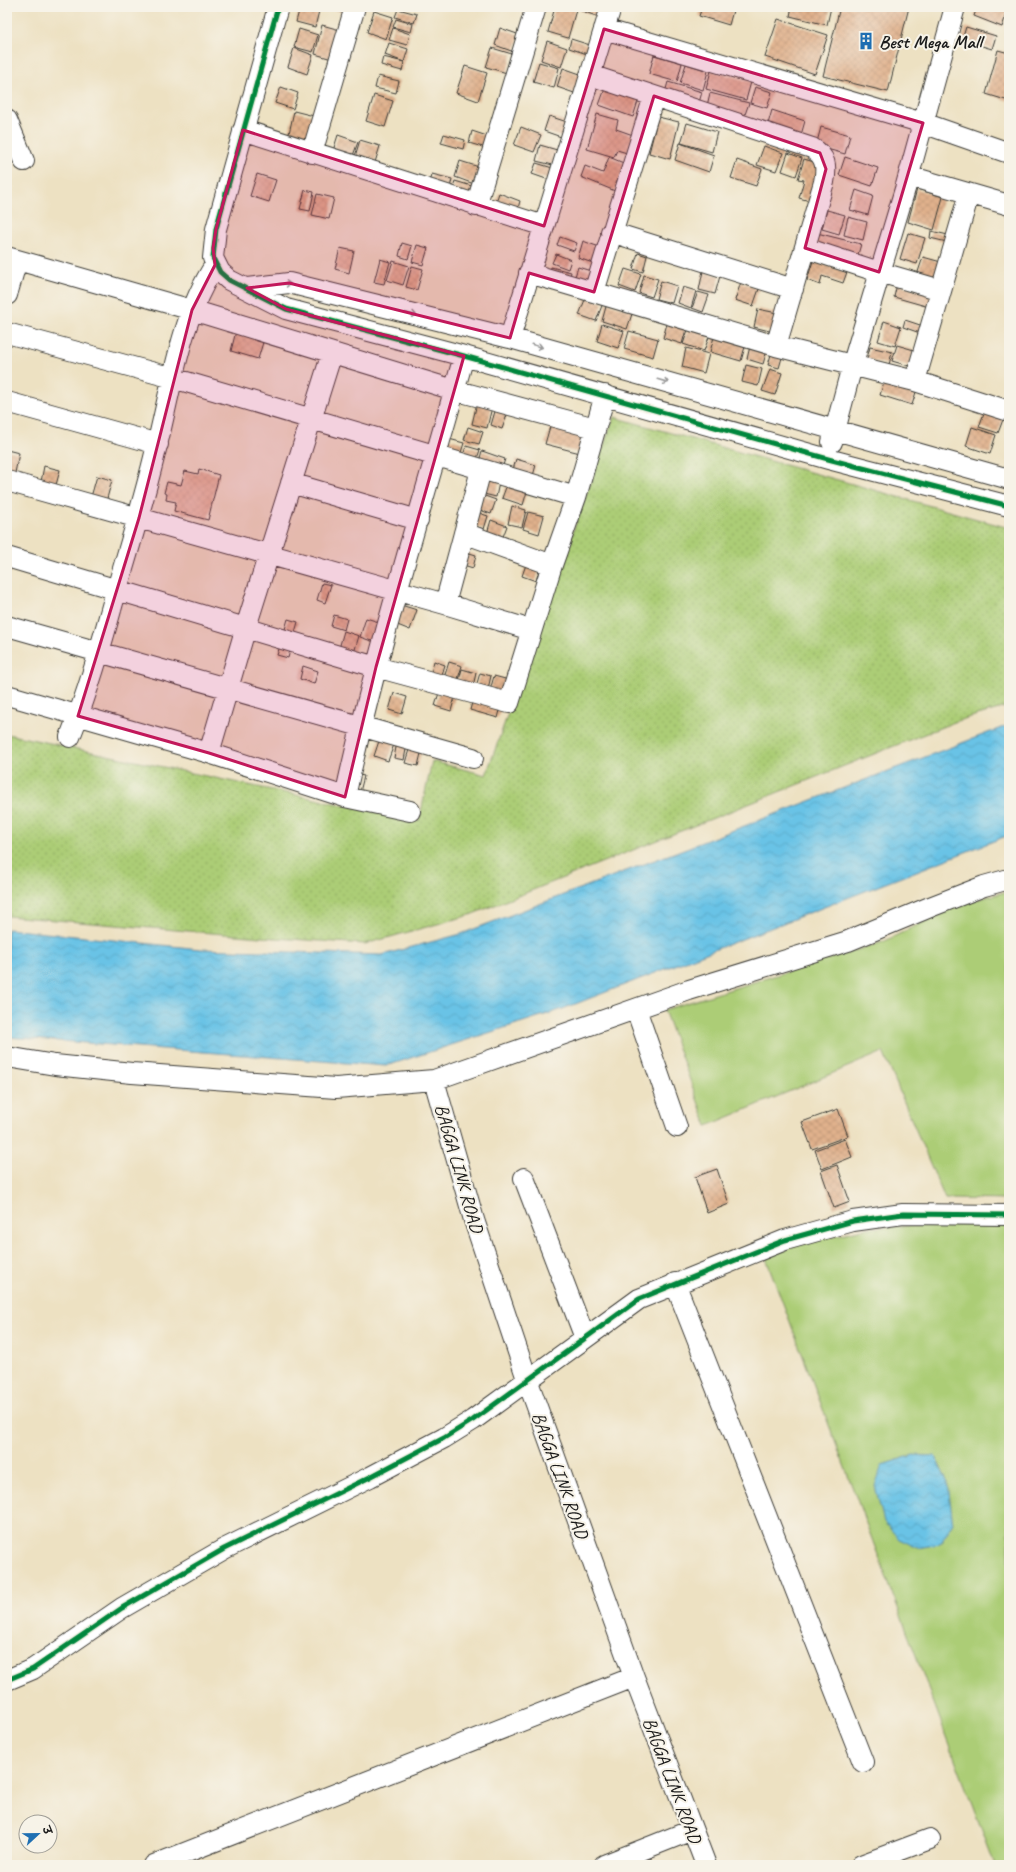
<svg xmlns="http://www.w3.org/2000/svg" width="1016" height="1872" font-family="Caveat,'Playpen Sans Deva',sans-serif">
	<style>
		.grass { fill: url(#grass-dots); stroke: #647449 }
		.park { fill: #accd76; stroke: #647449 }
		.water { fill: url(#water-waves); stroke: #427081 }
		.building { fill: url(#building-cross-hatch) }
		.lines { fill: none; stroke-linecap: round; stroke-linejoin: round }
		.minor-casing { stroke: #3b3a35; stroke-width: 22 }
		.minor { stroke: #fff; stroke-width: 20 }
		.cycleway-casing { stroke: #f7f3e8; stroke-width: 8 }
		.cycleway { stroke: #00873e; stroke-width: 5 }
		.oneway { stroke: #999 }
		.marked { fill: #c2185b; fill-opacity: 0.2; stroke: #c2185b; stroke-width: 3; stroke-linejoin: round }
		.labels { text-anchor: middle; stroke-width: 4; stroke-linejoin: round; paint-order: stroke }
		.poi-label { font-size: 19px; font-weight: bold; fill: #1c1c1c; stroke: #f7f3e8; text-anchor: start }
		.street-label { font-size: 19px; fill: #1c1c1c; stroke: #f7f3e8 }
	</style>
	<defs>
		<pattern id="grass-dots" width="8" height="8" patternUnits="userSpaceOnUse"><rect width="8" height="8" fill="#accd76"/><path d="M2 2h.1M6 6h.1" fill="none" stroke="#93af66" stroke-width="1.8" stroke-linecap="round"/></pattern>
		<pattern id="water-waves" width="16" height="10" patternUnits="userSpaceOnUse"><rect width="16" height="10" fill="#69c3e6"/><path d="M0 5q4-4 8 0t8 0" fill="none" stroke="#5aa7c5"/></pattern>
		<pattern id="building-cross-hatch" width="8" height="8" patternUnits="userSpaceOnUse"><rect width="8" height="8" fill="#e0b18c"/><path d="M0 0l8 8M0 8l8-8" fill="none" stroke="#c09878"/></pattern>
	</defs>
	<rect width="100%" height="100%" fill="#f7f3e8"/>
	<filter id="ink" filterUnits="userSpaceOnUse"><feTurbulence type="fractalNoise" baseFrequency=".025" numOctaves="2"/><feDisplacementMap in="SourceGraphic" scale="8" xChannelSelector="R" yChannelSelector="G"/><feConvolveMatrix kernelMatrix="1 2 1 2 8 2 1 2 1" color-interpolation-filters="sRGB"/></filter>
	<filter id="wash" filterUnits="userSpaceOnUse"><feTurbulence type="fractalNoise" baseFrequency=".012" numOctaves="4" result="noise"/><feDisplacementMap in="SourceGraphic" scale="16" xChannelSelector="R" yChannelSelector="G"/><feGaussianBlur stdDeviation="0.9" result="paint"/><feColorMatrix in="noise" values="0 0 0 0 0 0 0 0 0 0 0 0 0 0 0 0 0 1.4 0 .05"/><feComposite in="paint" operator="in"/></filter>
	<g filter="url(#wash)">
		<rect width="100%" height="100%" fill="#ede1c2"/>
		<!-- grass -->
		<path class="grass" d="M614,417L1009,528V706L957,721L470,915L365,944L260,937L7,916V734L419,821L432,761L486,775Z"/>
		<!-- park -->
		<path class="park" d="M1009,891V1200L945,1199L883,1052L707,1126L664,1010L883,942L960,904Z
			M969,1222H1009V1865H995L764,1253L867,1228Z"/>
		<!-- water -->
		<path class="water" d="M1009,725V835L560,1010L386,1066L7,1037V929L200,949L382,955L461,934Z
			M913,1455L935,1456L948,1483L953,1524L940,1544L918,1548L899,1539L884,1522L875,1486L882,1465Z"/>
		<g id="blocks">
			<!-- building -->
			<path class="building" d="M300,7H320L315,27L296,22Z
				M327,7H347L345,13Z
				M555,7H566L576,10L568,38L548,32Z
				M580,7H600L602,8L599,17L579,10Z
				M702,7H734L729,25L699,16Z
				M792,7H831L827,25L790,16Z
				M840,7H909L888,92L823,76Z
				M977,7H1009L1002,27L974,16Z
				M398,9L417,14L414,23L395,17Z
				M374,11L393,17L386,39L367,32Z
				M396,19L413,24L411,32L393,27Z
				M778,19L828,35L815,74L765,57Z
				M322,25L340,30L332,59L315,54Z
				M966,27L996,36L992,49L962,40Z
				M393,28L410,34L407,45L389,40Z
				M500,28L520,35L514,52L495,45Z
				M299,29L318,35L313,52L294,47Z
				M571,39L590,45L587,54L569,48Z
				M547,41L567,48L561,67L541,60Z
				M389,43L408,49L404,62L385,55Z
				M294,48L313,55L307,74L288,67Z
				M492,48L512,54L507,73L486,67Z
				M998,50L1009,53V101L986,94Z
				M654,55L682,63L677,82L649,74Z
				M383,57L404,62L402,71L381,65Z
				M539,62L559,68L554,88L533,82Z
				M686,64L708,71L703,90L680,83Z
				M465,66L487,73L478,101L456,93Z
				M563,68L583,75L577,94L557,87Z
				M711,71L751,82L746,100L706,89Z
				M378,76L399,81L396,93L375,88Z
				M668,82L702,92L698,106L664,96Z
				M606,86L639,98L633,117L599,105Z
				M281,87L298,93L293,109L275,103Z
				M755,87L772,92L767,108L750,103Z
				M710,93L749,103L743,120L706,110Z
				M374,95L393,101L385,127L366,121Z
				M772,110L805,121L799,142L766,131Z
				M294,111L314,116L308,143L288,138Z
				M597,114L618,120L616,129L633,135L627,153L617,150L614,157L587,149Z
				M549,116L570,123L564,138L544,131Z
				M658,117L679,122L670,159L649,153Z
				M687,123L717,132L712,152L681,143Z
				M521,127L541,135L534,152L514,145Z
				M821,127L850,135L845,154L816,146Z
				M472,131L490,137L486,148L469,143Z
				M444,134L465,140L463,149L441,143Z
				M338,135L358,142L351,161L332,154Z
				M360,140L380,146L373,169L353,163Z
				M680,143L714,155L709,172L675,160Z
				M540,145L557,150L553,165L536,161Z
				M764,146L783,153L776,171L757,165Z
				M788,153L802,158L796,176L782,171Z
				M609,157L626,164L615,191L581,177L585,166L603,173Z
				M845,157L878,168L872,186L839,175Z
				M804,159L824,165L813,202L799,198L804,180L798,179Z
				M737,160L762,169L756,186L731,178Z
				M460,161L479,167L474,184L455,177Z
				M536,163L556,169L552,181L532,174Z
				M257,174L276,180L269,202L250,196Z
				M432,174L452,179L449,192L429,187Z
				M455,181L475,187L472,199L451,193Z
				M917,189L943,197L934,230L908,222Z
				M305,190L314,192L310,211L300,209Z
				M856,190L873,196L868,215L850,210Z
				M499,193L520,201L517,212L495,205Z
				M317,194L334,198L329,219L312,215Z
				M827,210L845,215L839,234L822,229Z
				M848,217L867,222L863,240L844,235Z
				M931,231L948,235L947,242L930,238Z
				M817,233L861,244L857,258L813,247Z
				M908,233L925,238L917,264L900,259Z
				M560,237L577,243L574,251L557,245Z
				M583,241L602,248L596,264L578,258Z
				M402,243L412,246L408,259L399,256Z
				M417,245L428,248L423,265L412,262Z
				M340,248L354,251L349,273L335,269Z
				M638,253L647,256L643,272L633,269Z
				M556,254L571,260L568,269L552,263Z
				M923,257L941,262L936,281L917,275Z
				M380,259L390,262L384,284L374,282Z
				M393,261L409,266L403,285L387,280Z
				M813,261L847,272L843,283L822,276L820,285L807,280Z
				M412,266L423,269L417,290L406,287Z
				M551,267L571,272L569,281L549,277Z
				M578,267L594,272L589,288L573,283Z
				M625,269L641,274L635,292L619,286Z
				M703,271L720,276L715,294L699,290Z
				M644,275L658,279L652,297L639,293Z
				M661,281L677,286L672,303L656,299Z
				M741,282L759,289L753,306L735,300Z
				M897,284L933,294L929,307L894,297Z
				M683,287L696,291L691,308L678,303Z
				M698,292L709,295L703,312L692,308Z
				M586,297L603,303L596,321L579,315Z
				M607,303L633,311L627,329L602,321Z
				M758,309L777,313L773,332L754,327Z
				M668,320L687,326L682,344L663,338Z
				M905,320L923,326L920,333L903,327Z
				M884,321L901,327L895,346L878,341Z
				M602,324L624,331L618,348L597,341Z
				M689,327L710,334L704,351L683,344Z
				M236,331L264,339L258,359L231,351Z
				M629,331L658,339L653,357L624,349Z
				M715,333L746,343L741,361L710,352Z
				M751,342L768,347L763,364L747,359Z
				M897,345L914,350L909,366L892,361Z
				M870,347L892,352L889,365L867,359Z
				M686,348L709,354L704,373L682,367Z
				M772,351L783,354L779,368L768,365Z
				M746,365L762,369L758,386L742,382Z
				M770,369L782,373L775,395L762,391Z
				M884,382L916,392L912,405L880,395Z
				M477,403L492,407L487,428L472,424Z
				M496,408L508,412L502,429L491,425Z
				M985,410L1004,417L998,433L979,427Z
				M551,423L585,431L580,453L545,444Z
				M468,427L483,432L479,444L464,440Z
				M972,427L996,435L990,454L966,446Z
				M449,439L464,443L458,462L443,458Z
				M466,446L480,450L474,467L461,463Z
				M7,450L19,453L15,473L7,471Z
				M482,451L505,459L500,475L477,468Z
				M516,459L536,465L531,483L511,477Z
				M44,466L60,470L56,485L41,482Z
				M199,469L219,475L208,520L174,511L176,502L166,500L167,494L164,493L167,482L181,485L185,471L198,474Z
				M485,474L500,478L496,497L480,493Z
				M97,476L112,480L106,502L91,497Z
				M508,482L528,488L523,505L502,498Z
				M482,495L496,500L491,514L477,509Z
				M512,506L526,510L522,527L508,524Z
				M476,512L488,516L484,529L472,525Z
				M528,512L544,516L539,534L523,529Z
				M491,520L507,526L501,542L486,537Z
				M463,551L476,555L473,568L460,564Z
				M528,559L541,564L536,581L522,576Z
				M322,583L331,585L325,603L317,600Z
				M401,605L417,610L410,630L395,624Z
				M334,615L347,619L344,630L331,626Z
				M366,618L382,623L377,643L360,637Z
				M288,619L298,622L293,639L283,636Z
				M344,631L359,636L353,656L338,652Z
				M282,640L292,643L288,658L277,655Z
				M434,661L445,665L440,681L430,678Z
				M449,662L462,666L456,685L443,681Z
				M303,666L318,671L314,684L300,679Z
				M462,669L476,673L472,691L457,687Z
				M480,673L491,676L487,693L475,690Z
				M494,676L509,680L503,698L489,694Z
				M441,686L457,690L451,711L435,706Z
				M394,693L407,697L402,714L389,710Z
				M474,695L502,703L498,718L470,710Z
				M381,735L396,739L388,761L374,756Z
				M397,742L407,744L404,760L394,758Z
				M410,746L422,749L418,766L405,763Z
				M350,773L364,776L359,796Z
				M838,1109L848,1136L812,1149L802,1122Z
				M845,1139L852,1157L822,1169L815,1150Z
				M837,1165L850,1202L834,1208L821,1171Z
				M717,1169L729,1204L707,1213L695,1177Z
				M651,1858L653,1865H634Z"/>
		</g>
	</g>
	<g filter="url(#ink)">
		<use href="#blocks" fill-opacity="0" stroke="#3b3a35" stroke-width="1"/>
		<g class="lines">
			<!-- minor casing -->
			<g class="minor-casing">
				<path id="minor" d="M278,7L216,229L213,258L220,272L229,280L286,309L464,356L828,459L1009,506
					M604,29L923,123L1009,153
					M590,75L812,148C826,156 827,167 824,182L776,346
					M7,120L24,161
					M243,130L544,226
					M312,153L355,7
					M909,176L1009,205
					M476,206L536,7
					M611,232L793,289
					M805,248L879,272L941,290
					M7,257L192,310L454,390L595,428
					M529,273L776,346L915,381L1009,411
					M247,288L289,283L510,338L1009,479
					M594,292L654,96
					M7,295L17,260
					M7,333L173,378L576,497
					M510,338L611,7
					M915,381L969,194
					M7,402L158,444
					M832,442L852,366L905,189L955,7
					M7,481L445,604L531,630
					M291,483L418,520
					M464,533L552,565
					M7,557L376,667L509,703L552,565L576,497L605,395
					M445,604L481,470
					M7,626L473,758
					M7,695L209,753L345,797L410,811
					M70,737C88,692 101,646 114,599C129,548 145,497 157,445C172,385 181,317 215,265
					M209,753L246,627L332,353
					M345,797C377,649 423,503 464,356
					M636,1009L677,1127
					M7,1057L55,1065L132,1073L336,1088L434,1080L689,990L848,941L930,907L984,886L1009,879
					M434,1080L474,1220L527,1379L634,1677L706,1865
					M524,1178L585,1338
					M675,1283L863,1762
					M7,1680L33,1669L122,1608L224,1549L370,1477L444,1438L473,1420L639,1299L785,1240L853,1221L903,1214L1009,1215
					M154,1865L634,1677
					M604,1865L692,1830
					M861,1865L930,1839"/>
			</g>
			<!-- minor -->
			<use href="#minor" class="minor"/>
			<!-- cycleway casing -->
			<g class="cycleway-casing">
				<path id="cycleway" d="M278,7L216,229L213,258L220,272L229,280L286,309L464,356L828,459L1009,506
					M7,1680L33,1669L122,1608L224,1549L370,1477L444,1438L473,1420L639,1299L785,1240L853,1221L903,1214L1009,1215"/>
			</g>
			<!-- cycleway -->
			<use href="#cycleway" class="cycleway"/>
		</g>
		<!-- one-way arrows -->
		<defs><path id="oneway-shaft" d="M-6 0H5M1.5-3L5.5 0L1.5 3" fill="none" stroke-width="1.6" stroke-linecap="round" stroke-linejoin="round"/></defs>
		<g class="oneway">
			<use href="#oneway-shaft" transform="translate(285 284) rotate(-2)"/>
			<use href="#oneway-shaft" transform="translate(411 314) rotate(14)"/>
			<use href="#oneway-shaft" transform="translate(537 346) rotate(16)"/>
			<use href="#oneway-shaft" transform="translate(663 381) rotate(16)"/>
		</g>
	</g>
	<!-- marked area -->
	<path class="marked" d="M604,29L923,123L879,272L805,248L826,169L820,153L654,96L594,292L529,273L510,338L289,283L247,288L286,309L464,356L376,667L345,797L209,753L78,716L139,518L192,310L215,265L213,248L216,229L243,130L544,226Z"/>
	<!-- icons -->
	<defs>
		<g id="building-bare" transform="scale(1.38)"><path d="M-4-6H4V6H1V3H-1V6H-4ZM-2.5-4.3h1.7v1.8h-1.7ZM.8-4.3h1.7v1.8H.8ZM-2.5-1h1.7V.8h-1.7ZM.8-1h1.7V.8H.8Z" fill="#1f6fb2" stroke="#f7f3e8" stroke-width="2.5" paint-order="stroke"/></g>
	</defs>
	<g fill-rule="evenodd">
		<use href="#building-bare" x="866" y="41"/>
	</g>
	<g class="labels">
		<!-- poi labels -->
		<g class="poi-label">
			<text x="879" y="48">Best Mega Mall</text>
		</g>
		<!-- street labels -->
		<g class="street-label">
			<text transform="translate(460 1168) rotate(74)" y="7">BAGGA LINK ROAD</text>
			<text transform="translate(561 1475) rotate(70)" y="7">BAGGA LINK ROAD</text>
			<text transform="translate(673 1780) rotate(69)" y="7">BAGGA LINK ROAD</text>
		</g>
	</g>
	<!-- margin -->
	<rect width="1016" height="1872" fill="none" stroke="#f7f3e8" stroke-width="24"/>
	<!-- north arrow -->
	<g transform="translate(38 1834) rotate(68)"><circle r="19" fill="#f7f3e8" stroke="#9f9d96"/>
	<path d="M0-3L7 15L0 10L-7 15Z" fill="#1f6fb2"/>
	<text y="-6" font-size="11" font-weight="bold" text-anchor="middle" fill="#1c1c1c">उ</text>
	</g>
</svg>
